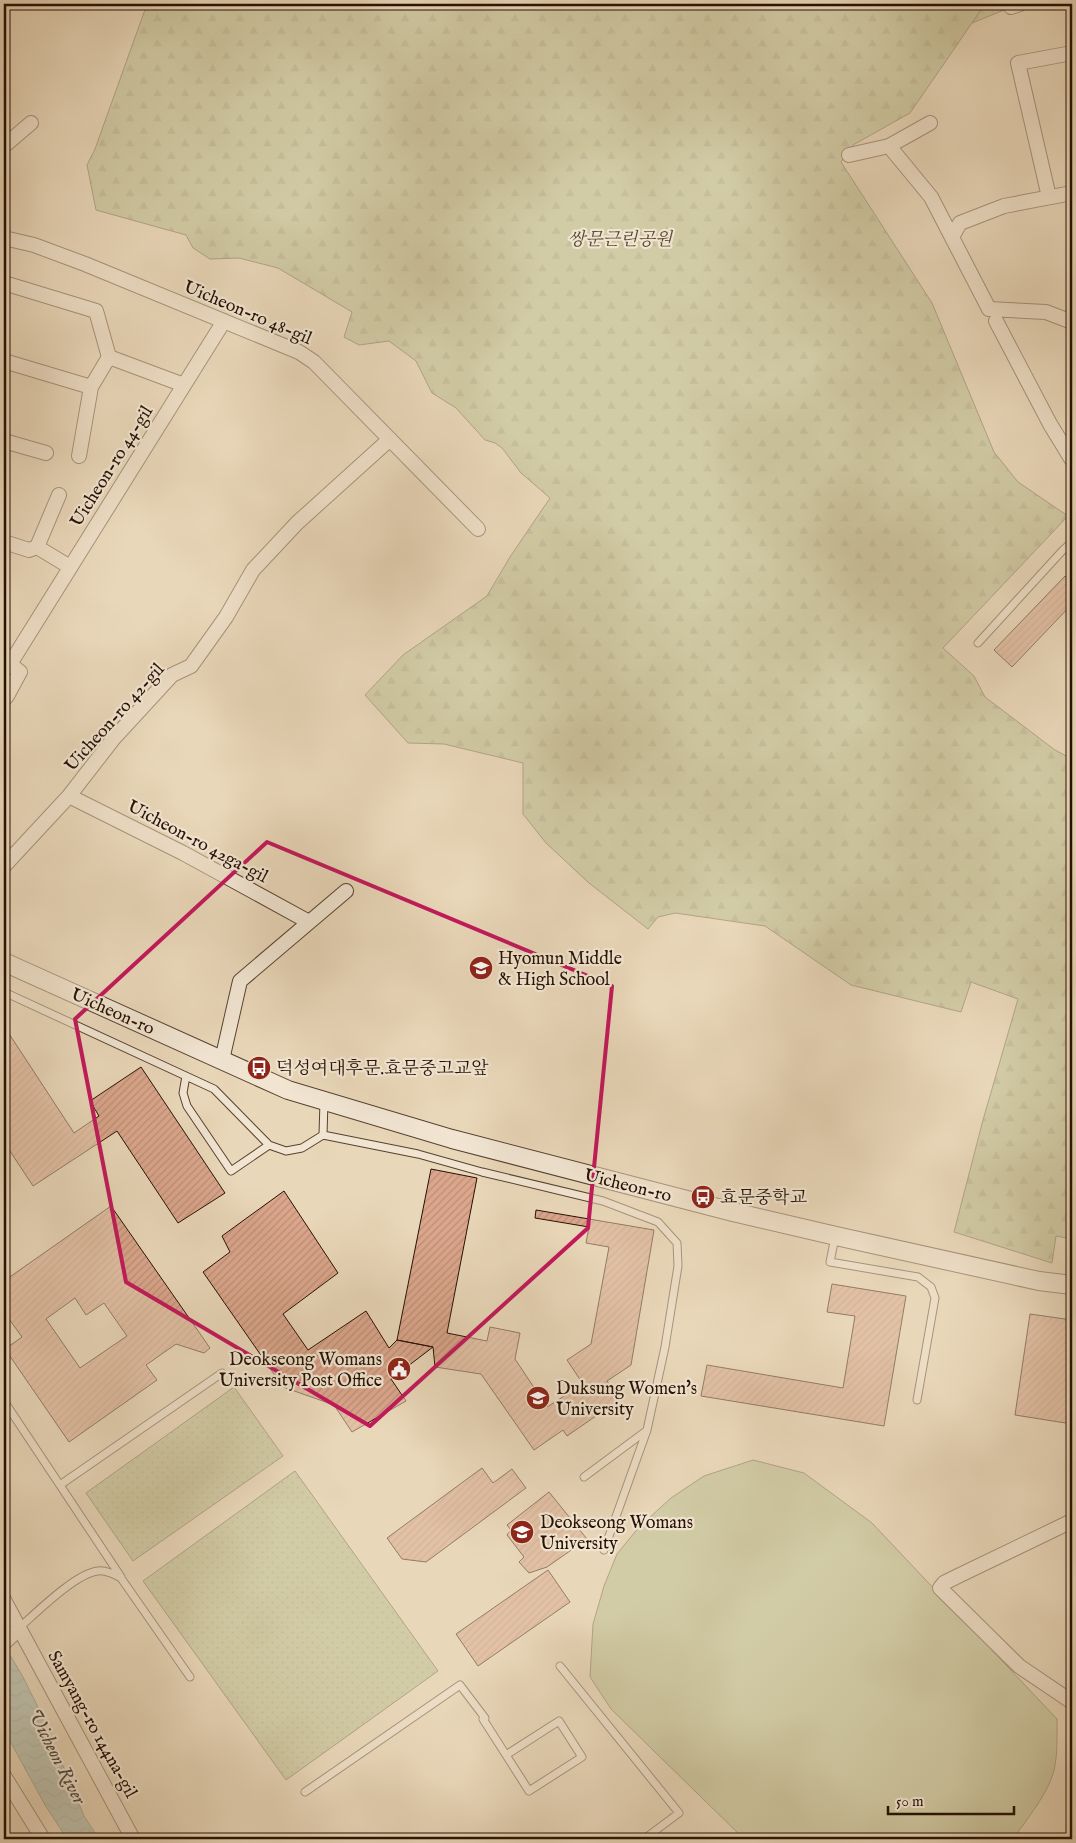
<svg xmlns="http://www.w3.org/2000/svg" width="1076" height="1843" font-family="'IM FELL English','Noto Serif KR',serif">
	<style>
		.grass { fill: url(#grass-dots); stroke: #6e6748 }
		.forest { fill: url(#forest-firs); stroke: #6e6748 }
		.garden { fill: #b7be8f; stroke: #6e6748 }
		.water { fill: url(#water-waves); stroke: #6a756c }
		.building { fill: url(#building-hatch); stroke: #261002; fill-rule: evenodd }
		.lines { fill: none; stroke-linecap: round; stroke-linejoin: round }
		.service-casing { stroke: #574230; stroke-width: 9 }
		.minor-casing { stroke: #574230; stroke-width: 16 }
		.tertiary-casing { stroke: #574230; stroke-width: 20 }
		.service { stroke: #f1e5d2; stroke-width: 7 }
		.minor { stroke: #f1e5d2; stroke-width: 14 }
		.tertiary { stroke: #f1e5d2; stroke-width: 18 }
		.marked { fill: none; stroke: #c2185b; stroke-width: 4; stroke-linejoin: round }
		.labels { text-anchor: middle; stroke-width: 4.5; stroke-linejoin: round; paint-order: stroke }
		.park-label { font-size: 18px; font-style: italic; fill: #594d33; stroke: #f1e5d2 }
		.street-label { font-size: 18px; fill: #261002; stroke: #f1e5d2 }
		.poi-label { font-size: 18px; fill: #261002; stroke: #f1e5d2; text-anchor: start }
		.water-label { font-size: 19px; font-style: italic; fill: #4e4b40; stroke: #f1e5d2 }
	</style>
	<defs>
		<pattern id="grass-dots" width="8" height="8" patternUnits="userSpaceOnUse" patternTransform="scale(1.25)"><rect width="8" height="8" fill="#b7be8f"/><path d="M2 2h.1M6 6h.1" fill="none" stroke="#9da27a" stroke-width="1.8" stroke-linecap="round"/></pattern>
		<pattern id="forest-firs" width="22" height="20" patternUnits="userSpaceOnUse" patternTransform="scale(1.25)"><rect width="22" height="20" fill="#b7be8f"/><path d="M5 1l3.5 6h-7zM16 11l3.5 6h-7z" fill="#9da27a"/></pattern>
		<pattern id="water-waves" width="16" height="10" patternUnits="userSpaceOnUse" patternTransform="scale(1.25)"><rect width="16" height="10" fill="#97b9b3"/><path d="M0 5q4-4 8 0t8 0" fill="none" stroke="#829e98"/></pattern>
		<pattern id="building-hatch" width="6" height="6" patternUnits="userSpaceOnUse" patternTransform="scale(1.25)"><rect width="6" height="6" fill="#dba68c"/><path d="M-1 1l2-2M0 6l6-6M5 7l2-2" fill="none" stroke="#bc8e77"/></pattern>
	</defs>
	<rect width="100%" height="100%" fill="#e9d7b9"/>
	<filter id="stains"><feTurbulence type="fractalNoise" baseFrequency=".004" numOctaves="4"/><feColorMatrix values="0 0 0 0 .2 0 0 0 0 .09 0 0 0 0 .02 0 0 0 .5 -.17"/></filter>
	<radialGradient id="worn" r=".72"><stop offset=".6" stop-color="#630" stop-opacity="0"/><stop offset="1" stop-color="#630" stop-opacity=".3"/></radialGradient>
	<!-- grass -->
	<path class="grass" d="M985,4H1019L972,23Z
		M234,1387L283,1456L133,1561L86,1493Z
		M295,1471L438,1671L286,1780L143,1581Z"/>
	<!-- forest -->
	<path class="forest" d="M147,4H985L910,113L853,145L841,162L932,303L994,452L1018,482L1068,516L943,648L974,676L985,697L1055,750L1072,759V1239L1056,1236L1052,1263L954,1232L983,1120L1018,999L971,982L961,1012L851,985L765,926L675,913L658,917L648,929L589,883L546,843L523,814V763L444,744L408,743L365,695L403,655L487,596L510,557L550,498L521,473L502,448L495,443L485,440L456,408L432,393L416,361L389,341L359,345L344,337L352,312L278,268L239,258L210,259L193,248L186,235L96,210L87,165L95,149Z"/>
	<!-- garden -->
	<path class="garden" d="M753,1460L804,1473L872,1523L1057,1719C1057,1737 1058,1761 1052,1777C1045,1797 1025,1822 1013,1839H744L611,1709L590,1677L593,1624L604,1586L617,1554L639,1527L671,1498L704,1476Z"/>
	<!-- water -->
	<path class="water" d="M4,1645L23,1677L41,1713L84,1816L99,1839H67L45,1805L4,1730Z"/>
	<!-- building -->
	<path class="building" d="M1065,576L1072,582V604L1012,667L994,650Z
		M4,1026L74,1133L99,1116L90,1101L141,1067L225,1193L178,1223L117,1131L33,1186L4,1142Z
		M431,1169L477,1178L447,1333L487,1341L490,1327L520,1333L515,1359L547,1407L583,1384L567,1360L591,1344L609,1247L586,1243L589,1227L535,1218L536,1210L654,1230L631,1365L607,1381L619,1400L567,1436L563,1430L534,1450L481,1374L435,1367L433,1347L397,1340Z
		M284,1191L338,1273L283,1314L308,1350L366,1311L389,1348L397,1340L433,1347L391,1379L406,1401L352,1432L334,1405L283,1387L203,1272L230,1252L222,1236Z
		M111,1206L210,1348L204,1353L176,1344L146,1365L157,1380L69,1442L5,1349L22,1337L4,1312V1281ZM75,1298L86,1315L104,1303L127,1336L80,1368L46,1319Z
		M832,1284L906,1296L884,1426L701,1396L707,1365L843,1388L855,1316L827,1312Z
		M1030,1314L1072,1320V1424L1015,1415Z
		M482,1468L493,1483L512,1469L526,1488L426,1562L402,1559L387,1538Z
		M549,1492L587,1539L547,1567L529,1573L519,1562L524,1557L507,1535L511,1530L507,1525Z
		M548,1570L570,1602L478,1666L456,1634Z"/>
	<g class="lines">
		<!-- service casing -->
		<g class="service-casing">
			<path id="service" d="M978,643L1063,550L1072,542
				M4,992L214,1089L269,1145L286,1151L302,1148L323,1135
				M186,1076L183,1093L187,1106L231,1171L269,1145
				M324,1101L323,1135L418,1154L482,1172L603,1201L658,1222L677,1243L678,1266L665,1347L647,1430L604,1550
				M835,1237L830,1262L918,1277L931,1287L935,1298L917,1400
				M4,1401L121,1577
				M584,1477L646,1431
				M60,1485L222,1373
				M19,1628C36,1613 76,1573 98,1571C106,1570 114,1574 121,1578L190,1677
				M560,1666L679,1813L644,1839
				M483,1719L529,1791L582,1757L559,1721L506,1755
				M305,1792L460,1685L485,1718"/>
		</g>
		<!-- minor casing -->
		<g class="minor-casing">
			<path id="minor" d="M1011,7L1020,4
				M4,146L31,123
				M889,146L931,197L989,309L1046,312L1072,322
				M849,155L889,146L930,123
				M1049,197L1018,63L1072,53
				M952,237L960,223L1004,206L1072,193
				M4,238L34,245L85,264L299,352L314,362L478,529
				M4,283L96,311L109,357L91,387L79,456
				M996,321L1050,424L1072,460
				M109,357L184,385
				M4,361L91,387
				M4,441L46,453
				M4,542L29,550L37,547L70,567
				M37,547L59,495
				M4,699L7,696L20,672L10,664L224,321
				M69,796L183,853L309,922
				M4,866L69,796L114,738L172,675L191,666L226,617L253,570L297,523L390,439
				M222,1060L240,981L346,891
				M1072,1521L958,1576L944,1583L940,1588L1019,1666L1072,1702
				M4,1600L133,1839
				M4,1643L19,1629
				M4,1776L43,1839"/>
		</g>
		<!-- tertiary casing -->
		<g class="tertiary-casing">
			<path id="tertiary" d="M4,962L288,1090L452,1139L733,1212L836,1236L1039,1281L1072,1285"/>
		</g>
		<!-- service -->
		<use href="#service" class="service"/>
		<!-- minor -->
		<use href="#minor" class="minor"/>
		<!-- tertiary -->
		<use href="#tertiary" class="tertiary"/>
	</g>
	<!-- marked area -->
	<path d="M0 0H1076V1843H0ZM267,842L612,986L588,1228L370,1426L126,1282L75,1019Z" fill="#e9d7b9" fill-opacity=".55" fill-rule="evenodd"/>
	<path class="marked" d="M267,842L612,986L588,1228L370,1426L126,1282L75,1019Z"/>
	<!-- icons -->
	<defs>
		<g id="school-disc" transform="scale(1.25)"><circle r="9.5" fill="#8f2418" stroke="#f1e5d2"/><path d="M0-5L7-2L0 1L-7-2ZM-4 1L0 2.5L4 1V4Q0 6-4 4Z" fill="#fff"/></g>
		<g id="bus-disc" transform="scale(1.25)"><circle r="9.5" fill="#8f2418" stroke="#f1e5d2"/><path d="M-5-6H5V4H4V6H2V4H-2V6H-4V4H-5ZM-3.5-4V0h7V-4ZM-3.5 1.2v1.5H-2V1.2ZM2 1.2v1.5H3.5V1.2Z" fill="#fff"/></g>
		<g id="civic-disc" transform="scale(1.25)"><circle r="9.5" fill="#8f2418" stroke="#f1e5d2"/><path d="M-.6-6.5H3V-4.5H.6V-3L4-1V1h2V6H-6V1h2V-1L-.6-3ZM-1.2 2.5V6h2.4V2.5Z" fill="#fff"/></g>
		<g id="university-disc" transform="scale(1.25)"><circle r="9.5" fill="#8f2418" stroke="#f1e5d2"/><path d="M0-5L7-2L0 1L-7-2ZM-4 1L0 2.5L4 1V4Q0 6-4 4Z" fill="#fff"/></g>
	</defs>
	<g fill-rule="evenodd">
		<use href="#school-disc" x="481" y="968"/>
		<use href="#bus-disc" x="259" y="1068"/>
		<use href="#bus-disc" x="703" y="1197"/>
		<use href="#civic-disc" x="399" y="1369"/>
		<use href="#university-disc" x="538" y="1398"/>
		<use href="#university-disc" x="522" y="1532"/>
	</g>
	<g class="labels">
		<!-- park labels -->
		<g class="park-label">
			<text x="620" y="245">쌍문근린공원</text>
		</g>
		<!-- street labels -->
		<g class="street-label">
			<text transform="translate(248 312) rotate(23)" y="6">Uicheon-ro 48-gil</text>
			<text transform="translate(111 466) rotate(-58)" y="6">Uicheon-ro 44-gil</text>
			<text transform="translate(114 717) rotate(-48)" y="6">Uicheon-ro 42-gil</text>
			<text transform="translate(198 841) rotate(28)" y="6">Uicheon-ro 42ga-gil</text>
			<text transform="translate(113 1011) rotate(24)" y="6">Uicheon-ro</text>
			<text transform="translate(628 1185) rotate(14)" y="6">Uicheon-ro</text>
			<text transform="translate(93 1724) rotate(61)" y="6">Samyang-ro 144na-gil</text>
		</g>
		<!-- poi labels -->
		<g class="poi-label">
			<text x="498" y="964">Hyomun Middle<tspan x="498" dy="21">&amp; High School</tspan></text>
			<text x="276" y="1074">덕성여대후문.효문중고교앞</text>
			<text x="720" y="1203">효문중학교</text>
			<text x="382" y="1365" text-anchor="end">Deokseong Womans<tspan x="382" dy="21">University Post Office</tspan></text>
			<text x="556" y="1394">Duksung Women's<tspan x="556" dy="21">University</tspan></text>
			<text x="540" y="1528">Deokseong Womans<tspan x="540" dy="21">University</tspan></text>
		</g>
		<!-- water labels -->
		<g class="water-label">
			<text transform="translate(58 1756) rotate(63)" y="7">Uicheon River</text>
		</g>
	</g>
	<!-- margin -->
	<rect width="1076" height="1843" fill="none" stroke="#e9d7b9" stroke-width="20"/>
	<rect x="5" y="5" width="1066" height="1833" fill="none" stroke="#261002" stroke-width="2.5"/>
	<rect x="10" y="10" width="1056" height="1823" fill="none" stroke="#261002"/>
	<!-- scale -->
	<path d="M888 1806v8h126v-8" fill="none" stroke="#261002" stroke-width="2.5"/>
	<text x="896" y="1806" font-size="15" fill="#261002" stroke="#f1e5d2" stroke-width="4" paint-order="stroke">50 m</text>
	<rect width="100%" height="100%" filter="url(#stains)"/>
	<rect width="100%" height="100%" fill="url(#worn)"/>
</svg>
